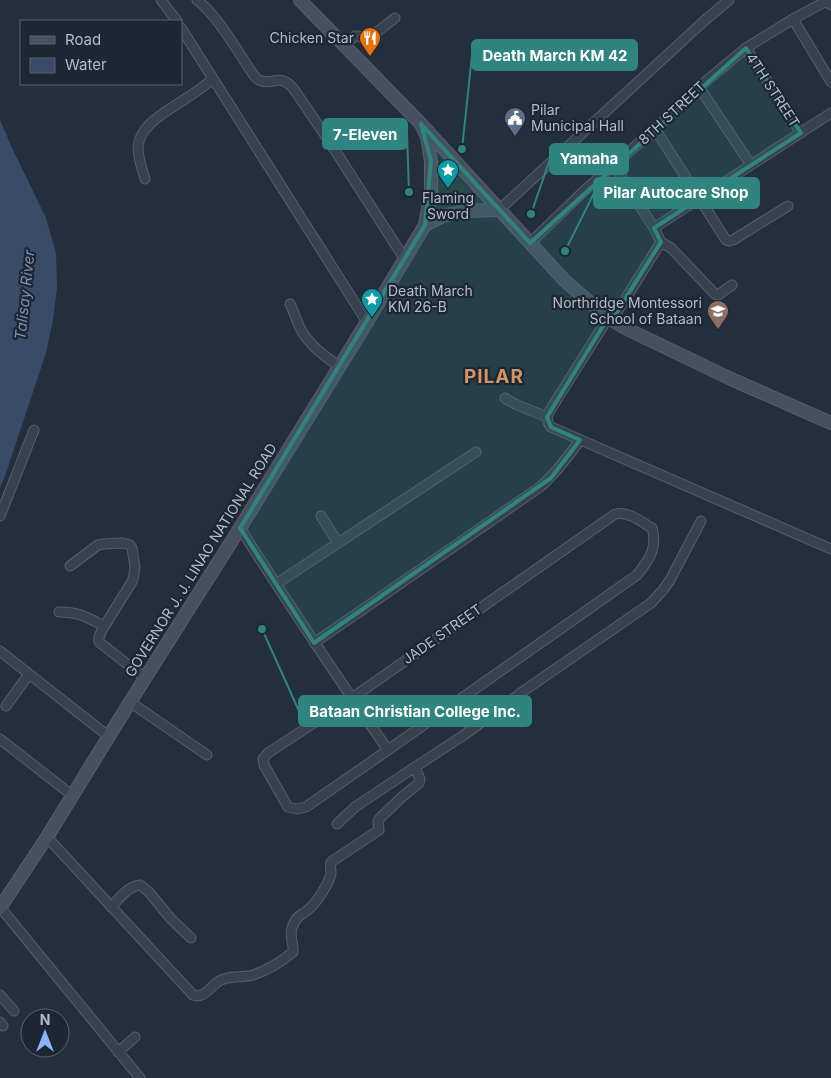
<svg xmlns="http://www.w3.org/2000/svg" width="831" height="1078" font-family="Inter,sans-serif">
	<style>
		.green { fill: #263c3f }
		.water { fill: #394c67 }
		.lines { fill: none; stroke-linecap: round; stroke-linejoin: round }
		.street-casing { stroke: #565f6c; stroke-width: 11 }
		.secondary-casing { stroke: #565f6c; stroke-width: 14 }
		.street { stroke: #38414e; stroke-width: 9 }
		.secondary { stroke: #465061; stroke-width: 12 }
		.marked { fill: #308480; fill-opacity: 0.2; stroke: #308480; stroke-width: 4; stroke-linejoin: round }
		.labels { text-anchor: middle; stroke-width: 4.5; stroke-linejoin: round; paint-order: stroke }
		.poi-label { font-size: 14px; fill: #b4bcc9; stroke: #1d2633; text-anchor: end }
		.street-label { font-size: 14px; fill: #b4bcc9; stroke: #1d2633 }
		.water-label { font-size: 15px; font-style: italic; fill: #7c92b1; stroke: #1d2633 }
		.district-label { font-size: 19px; font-weight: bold; letter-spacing: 1px; fill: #d59563; stroke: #1d2633 }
		.leader { fill: none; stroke: #308480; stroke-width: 2 }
		.callout-dot { fill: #308480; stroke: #1d2633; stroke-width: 2 }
		.callout { fill: #308480; stroke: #308480; stroke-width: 2 }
		.callout-label { font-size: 15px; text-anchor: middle; font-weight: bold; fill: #fff }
	</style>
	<rect width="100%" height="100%" fill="#242f3e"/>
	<!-- green -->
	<path class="green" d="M443,160L485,206H452L444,210L430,219L437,162Z"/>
	<!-- water -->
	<path class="water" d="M0,120L12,148L46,218L56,253L57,287L53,320L46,353L5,476L0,488Z"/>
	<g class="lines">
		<!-- street casing -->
		<g class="street-casing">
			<path id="street" d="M161,0L177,21
				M197,0C219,17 237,51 253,74C253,75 258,80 259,80C271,87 279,72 293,88L327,138L404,258
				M793,19L831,82
				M181,28L367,322
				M344,45L355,36H359L364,39L369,38L395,18
				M746,48L801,133
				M699,87L751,165
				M655,129L726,240L729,241L733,240L788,206
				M614,165L654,228L661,242L671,248L715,294L718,295L732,285
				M145,179C142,169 138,158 138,148C139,124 168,111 185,99C195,93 204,86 213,79
				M499,210L704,21L729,0
				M654,228L831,113
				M530,243L585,190L655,129L699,87L746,48L793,19L823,3L827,2L831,5
				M290,304C294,312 297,322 301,330C310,346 325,357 339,366
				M608,318L549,412C546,419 547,422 551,427L831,549
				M612,320L661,242
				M505,398L515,404L547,417
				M0,516L34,430
				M321,516L338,543
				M240,528C288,603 337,677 388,750L637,575C649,560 658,548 652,528C642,522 628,511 616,514C613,515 611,517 608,519L352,698L268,753L263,759L264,765L288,807L297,809L306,807L388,750
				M70,566L98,545L104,544L122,543L130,545L132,548L135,567L133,580L102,630L99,637V642L145,678
				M276,584L476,452
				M59,612C79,612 86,617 104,626
				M314,643L540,487C556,473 568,457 580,440
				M0,651L108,736
				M130,702L207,755
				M6,706L29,674
				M0,739L73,796
				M337,824L355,807L415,767
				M47,837L193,995C204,999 210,987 219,981C228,975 242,978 253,975C268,970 281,962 293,952C294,943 289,937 292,928C297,914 300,917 310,908C317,902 329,883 331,874C331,870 330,866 331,862L379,830L378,821L380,818L402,797L419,783L420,779L415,767L464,735L525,690L651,603L663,590L670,580L701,521
				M0,907L140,1078
				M111,907C119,899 128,886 140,885L149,892L171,919L191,938
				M0,995L14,1011
				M0,1022L3,1026
				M118,1052L135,1037"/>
		</g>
		<!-- secondary casing -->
		<g class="secondary-casing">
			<path id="secondary" d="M300,0L421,124L565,281L608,318L627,329L731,379L831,423
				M425,225L443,216L464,211L499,210
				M0,908L47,837L130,702L240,528L367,322L425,225L431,192V161L427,137L421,124"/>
		</g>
		<!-- street -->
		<use href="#street" class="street"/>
		<!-- secondary -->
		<use href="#secondary" class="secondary"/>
	</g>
	<!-- marked area -->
	<path class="marked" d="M746,48L801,133L654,228L661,242L612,320L608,318L547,417L551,427L580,440L551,478L314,643L240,528L425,225L431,161L421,124L530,243Z"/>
	<!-- icons -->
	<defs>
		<g id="restaurant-pin" transform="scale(1.125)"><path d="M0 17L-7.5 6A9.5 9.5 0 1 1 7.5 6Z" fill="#e8710a" stroke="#1d2633"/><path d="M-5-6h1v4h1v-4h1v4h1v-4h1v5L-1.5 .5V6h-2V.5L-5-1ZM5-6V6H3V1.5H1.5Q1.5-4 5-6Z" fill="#fff"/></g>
		<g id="civic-pin" transform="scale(1.125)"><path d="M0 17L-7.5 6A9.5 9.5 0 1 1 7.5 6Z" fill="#5c6f8a" stroke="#1d2633"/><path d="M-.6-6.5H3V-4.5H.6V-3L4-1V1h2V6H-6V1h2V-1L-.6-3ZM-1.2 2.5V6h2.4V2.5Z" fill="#fff"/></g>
		<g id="sight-pin" transform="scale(1.125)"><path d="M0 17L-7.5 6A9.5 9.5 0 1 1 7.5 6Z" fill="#0f9aa8" stroke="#1d2633"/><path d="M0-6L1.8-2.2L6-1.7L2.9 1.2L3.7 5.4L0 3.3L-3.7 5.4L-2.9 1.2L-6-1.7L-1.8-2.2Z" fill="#fff"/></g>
		<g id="school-pin" transform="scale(1.125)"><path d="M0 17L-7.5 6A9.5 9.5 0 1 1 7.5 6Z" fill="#8d6e63" stroke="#1d2633"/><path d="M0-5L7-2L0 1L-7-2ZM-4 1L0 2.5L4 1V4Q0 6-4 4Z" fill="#fff"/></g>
	</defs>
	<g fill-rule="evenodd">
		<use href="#restaurant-pin" x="370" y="38"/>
		<use href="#civic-pin" x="515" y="118"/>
		<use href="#sight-pin" x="448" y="170"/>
		<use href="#sight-pin" x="372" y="299"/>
		<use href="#school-pin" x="718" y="311"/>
	</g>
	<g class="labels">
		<!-- poi labels -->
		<g class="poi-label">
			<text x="354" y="43">Chicken Star</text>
			<text x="531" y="115" text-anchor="start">Pilar<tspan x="531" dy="16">Municipal Hall</tspan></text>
			<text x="448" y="203" text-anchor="middle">Flaming<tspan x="448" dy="16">Sword</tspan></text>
			<text x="388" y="296" text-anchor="start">Death March<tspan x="388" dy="16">KM 26-B</tspan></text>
			<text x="702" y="308">Northridge Montessori<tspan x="702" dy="16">School of Bataan</tspan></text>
		</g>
		<!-- street labels -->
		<g class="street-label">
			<text transform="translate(773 90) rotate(57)" y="5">4TH STREET</text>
			<text transform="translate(672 113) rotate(-43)" y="5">8TH STREET</text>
			<text transform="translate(201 560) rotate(-58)" y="5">GOVERNOR J. J. LINAO NATIONAL ROAD</text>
			<text transform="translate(442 634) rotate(-35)" y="5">JADE STREET</text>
		</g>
		<!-- water labels -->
		<g class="water-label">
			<text transform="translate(25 295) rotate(-84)" y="5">Talisay River</text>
		</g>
		<!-- district labels -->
		<g class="district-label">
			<text x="494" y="383">PILAR</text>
		</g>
	</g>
	<!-- callouts -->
	<path class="leader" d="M462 149L472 55M409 192L407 134M531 214L550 159M565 251L594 193M262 629L299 711"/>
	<g class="callout-dot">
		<circle cx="462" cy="149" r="5"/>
		<circle cx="409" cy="192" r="5"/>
		<circle cx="531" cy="214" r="5"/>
		<circle cx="565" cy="251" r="5"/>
		<circle cx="262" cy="629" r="5"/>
	</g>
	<g class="callout">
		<rect x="472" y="40" width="165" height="30" rx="5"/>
		<rect x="323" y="119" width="84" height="30" rx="5"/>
		<rect x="550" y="144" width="78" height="30" rx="5"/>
		<rect x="594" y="178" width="165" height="30" rx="5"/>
		<rect x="299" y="696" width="232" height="30" rx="5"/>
	</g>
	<g class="callout-label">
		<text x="555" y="61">Death March KM 42</text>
		<text x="365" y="140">7-Eleven</text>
		<text x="589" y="164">Yamaha</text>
		<text x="676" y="198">Pilar Autocare Shop</text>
		<text x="415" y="717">Bataan Christian College Inc.</text>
	</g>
	<!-- legend -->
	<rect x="20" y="20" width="162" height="65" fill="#1d2633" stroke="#59626f"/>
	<rect x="30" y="36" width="25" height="8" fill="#465061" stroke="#59626f"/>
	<text x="65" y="45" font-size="15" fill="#b4bcc9">Road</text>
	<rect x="30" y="58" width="25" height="15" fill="#394c67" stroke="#59626f"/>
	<text x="65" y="70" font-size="15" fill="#b4bcc9">Water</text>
	<!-- north arrow -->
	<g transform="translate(45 1033)"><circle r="24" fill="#1d2633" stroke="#59626f"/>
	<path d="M0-4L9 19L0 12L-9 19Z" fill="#8ab4f8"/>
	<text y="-8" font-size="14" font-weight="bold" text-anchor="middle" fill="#b4bcc9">N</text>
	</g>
</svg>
